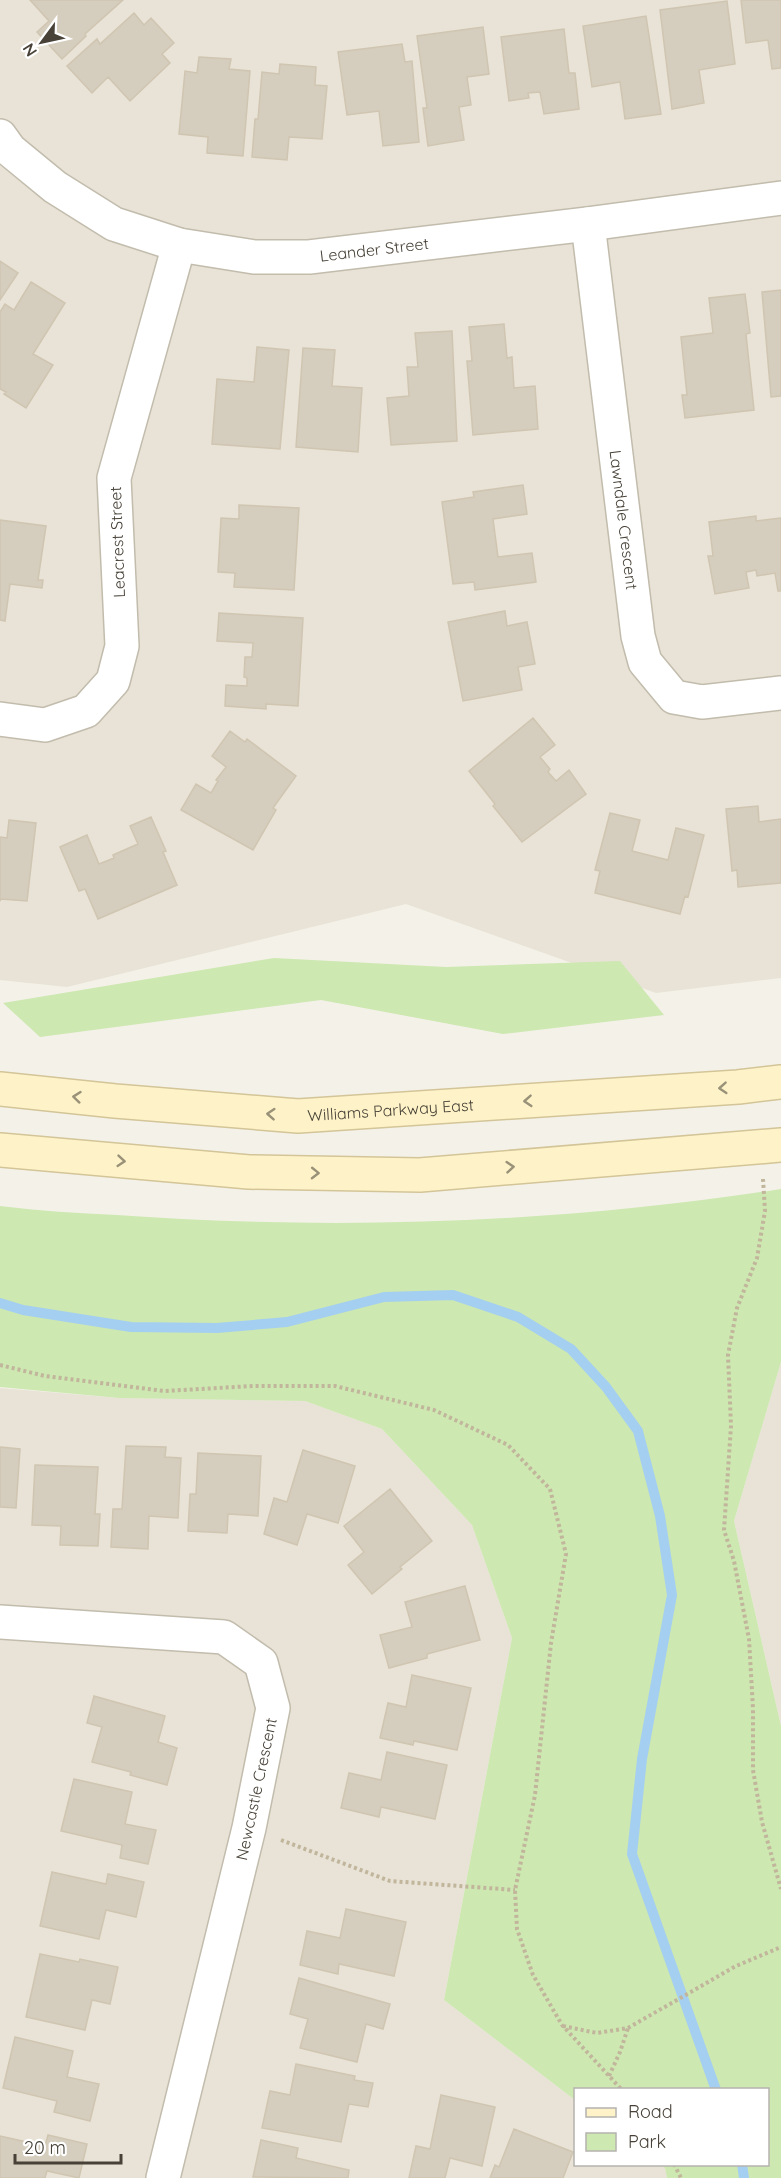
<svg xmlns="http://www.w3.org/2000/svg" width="781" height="2178" font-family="Quicksand,sans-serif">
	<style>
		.residential { fill: #e8e3d6 }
		.green { fill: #cde8b1 }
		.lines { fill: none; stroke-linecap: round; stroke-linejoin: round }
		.stream { stroke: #a5cff0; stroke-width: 10 }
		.building { fill: #d5cdbd; stroke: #d0c5b1; stroke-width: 1.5 }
		.minor-casing { stroke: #c2bcad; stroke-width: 36 }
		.secondary-casing { stroke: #d3c598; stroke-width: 36 }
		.path { stroke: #c1b59c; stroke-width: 4; stroke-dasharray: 3 3; stroke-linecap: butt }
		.minor { stroke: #fff; stroke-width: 33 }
		.secondary { stroke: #fef3c8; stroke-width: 33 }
		.oneway { stroke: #999178 }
		.labels { text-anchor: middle; stroke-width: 6; stroke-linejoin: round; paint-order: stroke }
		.street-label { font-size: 16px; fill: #474137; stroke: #fff }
	</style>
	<rect width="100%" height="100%" fill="#f4f1e8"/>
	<!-- residential -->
	<path class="residential" d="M0,0H781V978L656,993L406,904L67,987L0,980Z
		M781,1362V1726L734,1521Z
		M0,1388L119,1398L305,1401L382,1429L472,1525L512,1638L444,2000L575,2100L576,2164L661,2165L665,2168L667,2178H0Z"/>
	<!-- green -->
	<path class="green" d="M274,958L446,967L620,961L664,1015L503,1034L321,1000L40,1037L3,1003Z
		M781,1189V1362L734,1521L781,1726V2178H667L665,2168L661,2165L768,2164V2090H576L575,2100L444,2000L512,1638L472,1525L382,1429L305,1401L119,1398L0,1387V1206C39,1211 78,1213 117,1215C338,1231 562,1223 781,1189Z"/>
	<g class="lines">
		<!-- stream -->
		<path class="stream" d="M0,1303L23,1310L131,1327L217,1328L287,1322L384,1297L453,1295L518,1317L571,1349L606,1387L638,1431L660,1516L672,1595L642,1759L632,1854L716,2090
			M742,2164L744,2178"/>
	</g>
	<!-- building -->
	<path class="building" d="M30,0H123L85,34L86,36L62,59L37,32L49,21Z
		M741,0H781V68L772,69L768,40L746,43Z
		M727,1L735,64L699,70L704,103L672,109L660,10Z
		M134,13L144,25L151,18L174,43L162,54L170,63L130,101L108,77L92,93L67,66L97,39L100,44Z
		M646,16L661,114L625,119L620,82L592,87L583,26Z
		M483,27L489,74L467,77L471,105L459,107L464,140L428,146L423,108H427L417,36Z
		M564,29L569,73H575L579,109L544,114L540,92L528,93L529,98L509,101L501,37Z
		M402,44L405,62L412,61L419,142L383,146L379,111L347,115L338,52Z
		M199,57L231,59L229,69L250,71L243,156L207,153L208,137L179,134L185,71L197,73Z
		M280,64L316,67L315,85L327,86L322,139L289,137L287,160L252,157L255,119H258L262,72L279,74Z
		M0,261L18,273L0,300Z
		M31,282L65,303L33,354L53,365L26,408L4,394L6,392L0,389V312L5,304L14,310Z
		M781,290V396L771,397L762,292Z
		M745,294L750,333L746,334L754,410L685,418L682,395H687L681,337L713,333L709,298Z
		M504,324L507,358L512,357L514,388L535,386L538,429L473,435L467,361H472L469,327Z
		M452,331L457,441L391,445L387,398L409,396L407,367H418L415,333Z
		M257,347L289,350L280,449L212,444L217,379L254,382Z
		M303,348L335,350L332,386L362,388L358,452L296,447Z
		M523,485L527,514L493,519L498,557L532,553L536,582L475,590L474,582L453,584L442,502L474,497L473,492Z
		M239,505L299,508L294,590L234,587L235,573L218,572L221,518L239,519Z
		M756,516V521L781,518V591H778L775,573L757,576L756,570L746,572L749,588L715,594L708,556H713L709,522Z
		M0,520L46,526L38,580H43L42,588L10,584L5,621L0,620Z
		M505,611L507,626L527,622L535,664L518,667L522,690L463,701L448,622Z
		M219,613L303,618L298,706L266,704V709L225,706L226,685L247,686V678L244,677L245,657H252L253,643L217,641Z
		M533,718L555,745L540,757L550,769L548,772L556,781L569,770L586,794L522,842L493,806L495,804L469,771Z
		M230,731L245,742L247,739L296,776L273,808L276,810L253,850L181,810L196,784L211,793L218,781L216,780L226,767L212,756Z
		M758,806L759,822L781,819V883L738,887L737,870L732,871L726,809Z
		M610,813L640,820L632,851L668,860L676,828L704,835L688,897L685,896L680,914L595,893L600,871L595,870Z
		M151,817L166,851L163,852L177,885L98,919L85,889L79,891L60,847L87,835L99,864L114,858L113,855L138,844L130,826Z
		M9,820L36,823L27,901L1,899L0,901V837L7,838Z
		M126,1446L166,1447L165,1457L181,1458L178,1518L149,1516L148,1549L111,1547L113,1509H122Z
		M0,1447L20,1449L16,1508L0,1507Z
		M303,1450L355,1466L338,1523L307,1514L297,1545L264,1534L274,1498L287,1502Z
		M198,1453L261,1456L258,1516L228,1514L227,1533L188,1531L190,1494H196Z
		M35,1465L98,1467L95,1514H100L98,1546L60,1545L61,1526L32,1525Z
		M390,1489L432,1541L400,1567L402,1569L372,1594L348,1565L364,1552L344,1526Z
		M465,1586L480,1640L427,1654V1658L389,1668L380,1635L412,1627L405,1602Z
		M412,1675L471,1688L457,1750L414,1741L413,1745L380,1738L388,1703L406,1707Z
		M94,1696L165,1716L158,1742L177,1748L167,1785L130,1775L131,1772L92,1762L102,1727L87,1723Z
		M387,1752L447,1765L435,1819L381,1807L379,1817L341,1808L349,1773L381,1780Z
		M74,1779L132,1792L125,1824L156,1830L148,1864L120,1858L122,1845L61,1831Z
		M52,1872L106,1884L108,1874L144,1882L136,1917L106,1910L99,1939L40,1926Z
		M346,1909L406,1922L394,1976L339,1964L338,1974L300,1965L307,1931L340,1938Z
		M40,1954L79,1962L80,1959L118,1967L110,2004L92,2000L85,2030L26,2017Z
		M299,1978L390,2004L383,2029L366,2024L357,2062L300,2048L308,2019L290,2014Z
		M15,2037L73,2051L67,2077L99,2084L90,2121L54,2112L57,2101L3,2088Z
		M296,2064L355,2076L354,2080L373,2083L368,2107L349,2104L341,2142L262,2128L270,2091L290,2095Z
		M441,2095L495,2107L482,2166L450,2158L445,2178H409L416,2146L430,2149Z
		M514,2129L573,2152L563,2178H490L495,2165L499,2167Z
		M48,2135L87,2144L79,2178L47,2171L45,2178H0V2136L45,2146Z
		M261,2140L298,2148L296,2158L349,2170L348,2178L253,2177Z"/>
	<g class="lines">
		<!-- minor casing -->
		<g class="minor-casing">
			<g id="minor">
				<path id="s1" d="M0,136L10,150L55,187L114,224L179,245L254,257H309L588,224L781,198"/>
				<path id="s2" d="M588,224L638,636L645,662L674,697L702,702L781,693"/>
				<path d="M0,719L45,725L86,711L113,681L122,646L114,478L179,245"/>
				<path d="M0,1622L224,1637L261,1663L273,1708L249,1828L163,2178"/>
			</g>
		</g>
		<!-- secondary casing -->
		<g class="secondary-casing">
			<g id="secondary">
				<path id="s3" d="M0,1089L115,1101L298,1116L738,1087L781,1082"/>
				<path d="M0,1150L249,1172L420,1175L781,1145"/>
			</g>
		</g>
		<!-- path -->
		<path class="path" d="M763,1179L765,1211L757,1258L737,1308L728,1355L731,1426L724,1530L734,1561L749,1639L753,1709V1770L762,1822L781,1889
			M0,1365L45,1376L164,1391L253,1386H335L434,1410L508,1445L550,1489L566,1554L551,1643L535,1795L515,1890L517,1929L533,1975L562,2025L622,2090
			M281,1840L390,1881L515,1890
			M563,2026L597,2033L628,2028L736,1966L781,1947
			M609,2076L620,2052L628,2028
			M674,2164L681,2178"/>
		<!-- minor -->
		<use href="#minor" class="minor"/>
		<!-- secondary -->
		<use href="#secondary" class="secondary"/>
	</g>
	<!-- one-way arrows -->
	<defs><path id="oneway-chevron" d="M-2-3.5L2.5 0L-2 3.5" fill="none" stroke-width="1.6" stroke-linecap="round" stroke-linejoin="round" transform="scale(1.5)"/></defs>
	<g class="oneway">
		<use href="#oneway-chevron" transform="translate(723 1088) rotate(176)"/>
		<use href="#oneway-chevron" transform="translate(77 1097) rotate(-174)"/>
		<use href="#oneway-chevron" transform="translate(528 1101) rotate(176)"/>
		<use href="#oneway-chevron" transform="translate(271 1114) rotate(-176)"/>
		<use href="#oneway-chevron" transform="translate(121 1161) rotate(5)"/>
		<use href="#oneway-chevron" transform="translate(510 1167) rotate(-5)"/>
		<use href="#oneway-chevron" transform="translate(315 1173) rotate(1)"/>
	</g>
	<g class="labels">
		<!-- street labels -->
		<g class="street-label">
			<text dy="6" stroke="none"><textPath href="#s1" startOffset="410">Leander Street</textPath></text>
			<text dy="6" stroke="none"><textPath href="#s2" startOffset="298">Lawndale Crescent</textPath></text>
			<text transform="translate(117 542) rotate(-92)" y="6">Leacrest Street</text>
			<text dy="6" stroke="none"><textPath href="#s3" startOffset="392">Williams Parkway East</textPath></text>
			<text transform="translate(256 1789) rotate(-78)" y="6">Newcastle Crescent</text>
		</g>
	</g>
	<!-- legend -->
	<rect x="574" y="2088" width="195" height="78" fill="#ffffff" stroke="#b5b3af" stroke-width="1.5"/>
	<rect x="586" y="2108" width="30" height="9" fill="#fef3c8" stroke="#b5b3af" stroke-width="1.5"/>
	<text x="628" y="2118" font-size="18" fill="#474137">Road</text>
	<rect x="586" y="2133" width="30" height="18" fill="#cde8b1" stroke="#b5b3af" stroke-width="1.5"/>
	<text x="628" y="2148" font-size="18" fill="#474137">Park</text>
	<!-- north arrow -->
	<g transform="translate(42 42) rotate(237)" stroke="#ffffff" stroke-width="4.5" paint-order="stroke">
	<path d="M0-4.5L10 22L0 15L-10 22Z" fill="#474137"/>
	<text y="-9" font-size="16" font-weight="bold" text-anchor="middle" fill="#474137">N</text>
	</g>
	<!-- scale -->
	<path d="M15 2154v9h106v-9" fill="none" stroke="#474137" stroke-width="3"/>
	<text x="24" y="2154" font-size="18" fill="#474137" stroke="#ffffff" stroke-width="4.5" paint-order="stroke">20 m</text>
</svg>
